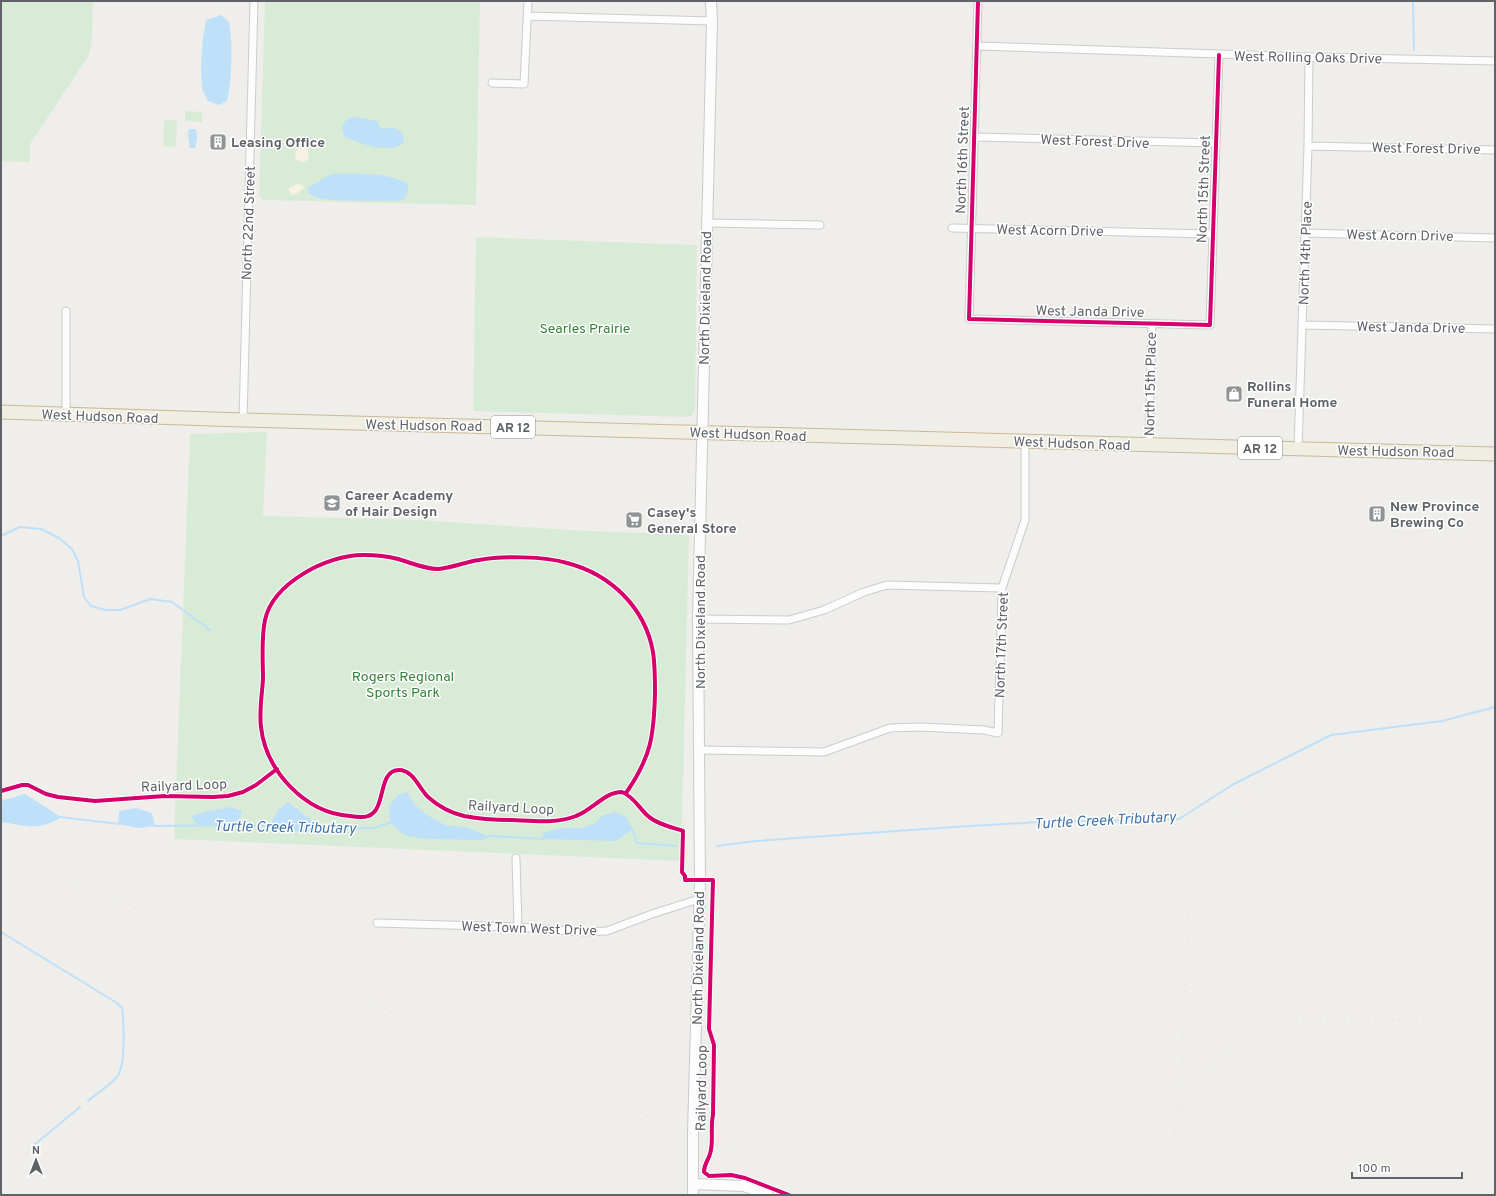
<svg xmlns="http://www.w3.org/2000/svg" width="1496" height="1196" font-family="Overpass,sans-serif">
	<style>
		.green { fill: #d8ebd6 }
		.sand { fill: #f6f1e1 }
		.water { fill: #bfe0f9 }
		.lines { fill: none; stroke-linecap: round; stroke-linejoin: round }
		.stream { stroke: #bfe0f9; stroke-width: 2 }
		.street-casing { stroke: #cbcccc; stroke-width: 9 }
		.secondary-casing { stroke: #cacacb; stroke-width: 12 }
		.highway-casing { stroke: #c8b996; stroke-width: 15 }
		.street { stroke: #fdfcfc; stroke-width: 7 }
		.secondary { stroke: #fdfcfc; stroke-width: 10 }
		.highway { stroke: #f0ede3; stroke-width: 13 }
		.rail { stroke: #e4e4e4; stroke-width: 2; stroke-dasharray: 1 5; stroke-linecap: butt }
		.cycleway-casing { stroke: #fff; stroke-width: 6 }
		.cycleway { stroke: #d6006c; stroke-width: 4 }
		.labels { text-anchor: middle; stroke-width: 3; stroke-linejoin: round; paint-order: stroke }
		.shield { fill: #fff; stroke: #8f9295; stroke-width: 1 }
		.shield-label { font-size: 13px; font-weight: bold; fill: #5f6368 }
		.street-label { font-size: 14px; fill: #5f6368; stroke: #fff }
		.poi-label { font-size: 14px; font-weight: bold; fill: #5f6368; stroke: #fff; text-anchor: start }
		.park-label { font-size: 14px; fill: #348238; stroke: #fff }
		.water-label { font-size: 15px; font-style: italic; fill: #4174aa; stroke: #fff }
	</style>
	<rect width="100%" height="100%" fill="#efeeea"/>
	<!-- green -->
	<path class="green" d="M1,1H93L92,40L89,55L30,144V162L1,161Z
		M265,1H480L476,205L263,200L259,196Z
		M185,111L202,112V122L185,121Z
		M164,120H177L176,147L163,146Z
		M476,237L697,245L695,411L690,417L473,411Z
		M267,432L263,516L419,520L570,530L689,535L681,861L174,839L190,434Z"/>
	<!-- sand -->
	<path class="sand" d="M295 155a7 7 0 1 1 14 0a7 7 0 1 1-14 0Z
		M297,184L303,185L304,188L296,194L291,195L289,191V188Z"/>
	<!-- water -->
	<path class="water" d="M221,15L229,22C233,46 232,77 227,101L219,105L208,101L202,89L201,65L203,37L206,20Z
		M351,117H355L377,121L380,127L384,129C392,126 397,127 403,134L404,142C392,156 359,143 345,137C340,128 342,122 351,117Z
		M189,129H196L197,138L195,148H190L188,136Z
		M331,174C348,173 397,172 408,185V191L404,199L396,201C378,200 327,203 313,196C310,194 308,193 307,189C310,186 326,177 331,174Z
		M407,792L414,804L427,815L445,825L469,828L490,837L483,840L429,839L406,836L394,827L390,821L389,806L398,795Z
		M25,794L61,817C40,832 24,825 1,822V801Z
		M288,802L310,819L321,825L327,829C308,834 288,832 270,826L278,810Z
		M231,807L242,811L240,819L234,825H198L191,816L208,811Z
		M136,808L152,813L155,826L138,828L118,824L119,811Z
		M615,812L626,817L633,829L616,841L543,839L542,833L560,828H582L595,823L602,816Z"/>
	<g class="lines">
		<!-- stream -->
		<path class="stream" d="M1413,1L1414,50
			M1,536L20,527L41,529L59,538L72,549L78,561L84,597L91,606L106,610H120L150,599L172,602L210,630
			M60,817L119,824
			M154,826L234,825L273,826
			M325,829L374,828L392,822
			M632,829L637,843L676,846
			M489,836L545,839
			M717,846L756,841L953,827L1040,822L1179,819L1232,785L1331,735L1442,721L1495,707
			M1,932L117,1003L122,1008C124,1023 126,1066 117,1077C109,1086 97,1093 88,1101
			M34,1145L80,1107"/>
		<!-- street casing -->
		<g class="street-casing">
			<path id="street" d="M978,1L969,319L1210,325L1219,55
				M528,16L712,21
				M977,46L1309,57L1495,61
				M492,83L524,84L528,1
				M974,137L1215,143
				M1308,146L1495,150
				M706,223L820,225
				M952,228L1213,234
				M1305,233L1495,238
				M66,311V415
				M1303,325L1495,329
				M243,420L254,1
				M1149,445L1152,323
				M1298,449L1308,146L1309,57
				M698,619L789,620L824,610L864,592L887,585L1002,588
				M700,750L824,752L890,728L921,727L984,730L998,733L1002,588L1025,520V441
				M516,858L518,927
				M377,923L518,927L585,932L607,931L652,914L699,899"/>
		</g>
		<!-- secondary casing -->
		<g class="secondary-casing">
			<path id="secondary" d="M693,1184L744,1186L768,1195
				M693,1195V1134L700,880L698,619L712,21L711,1"/>
		</g>
		<!-- highway casing -->
		<g class="highway-casing">
			<path id="highway" d="M1,412L243,420L1495,454"/>
		</g>
		<!-- street -->
		<use href="#street" class="street"/>
		<!-- secondary -->
		<use href="#secondary" class="secondary"/>
		<!-- highway -->
		<use href="#highway" class="highway"/>
		<!-- rail -->
		<path class="rail" d="M1,853L842,1195
			M1181,1116L1190,1097L1205,1078L1227,1054L1250,1036L1277,1024L1322,1018L1433,1021
			M1148,1195C1169,1165 1176,1134 1181,1099L1188,916L1201,874L1213,843L1235,812L1258,790L1293,768L1328,753L1366,743"/>
		<!-- cycleway casing -->
		<g class="cycleway-casing">
			<path id="cycleway" d="M978,1L969,319L1210,325L1219,55
				M1,791L22,785H28L46,794L58,797L95,801L165,796L213,797L228,796L243,792L256,785L277,769
				M626,793C651,757 654,736 655,693C655,679 655,665 653,652C645,607 610,574 567,563C544,556 502,556 479,560C465,562 452,568 438,569C424,569 412,563 398,559C387,556 374,555 363,555C327,555 273,583 265,620C261,639 263,660 263,679C262,695 259,711 261,727C266,771 305,813 350,816C356,817 363,818 368,816C387,810 377,770 399,770C413,770 419,788 428,797C438,806 451,813 464,816C480,819 496,820 512,820C533,821 555,824 576,816C593,810 604,792 622,792C634,797 639,808 648,816C657,824 671,827 683,831L682,872L685,876V880H713L709,1029L714,1045L713,1115C710,1128 714,1142 710,1154C708,1161 704,1164 704,1172L709,1176L731,1175L745,1178L789,1195"/>
		</g>
		<!-- cycleway -->
		<use href="#cycleway" class="cycleway"/>
	</g>
	<!-- icons -->
	<defs>
		<g id="building-square" transform="scale(0.9)"><rect x="-9" y="-9" width="18" height="18" rx="4" fill="#919496" stroke="#fff"/><path d="M-4-6H4V6H1V3H-1V6H-4ZM-2.5-4.3h1.7v1.8h-1.7ZM.8-4.3h1.7v1.8H.8ZM-2.5-1h1.7V.8h-1.7ZM.8-1h1.7V.8H.8Z" fill="#fff"/></g>
		<g id="shop-square" transform="scale(0.9)"><rect x="-9" y="-9" width="18" height="18" rx="4" fill="#919496" stroke="#fff"/><path d="M-5-2.5h2.3a2.7 3.5 0 0 1 5.4 0H5L5.5 6h-11ZM-1.5-2.5h3a1.5 2.3 0 0 0-3 0Z" fill="#fff"/></g>
		<g id="school-square" transform="scale(0.9)"><rect x="-9" y="-9" width="18" height="18" rx="4" fill="#919496" stroke="#fff"/><path d="M0-5L7-2L0 1L-7-2ZM-4 1L0 2.5L4 1V4Q0 6-4 4Z" fill="#fff"/></g>
		<g id="supermarket-square" transform="scale(0.9)"><rect x="-9" y="-9" width="18" height="18" rx="4" fill="#919496" stroke="#fff"/><path d="M-6-5.5h2.5l.6 2H6L4.5 2H-2.5L-4.4-4H-6ZM-1.5 3.2a1.3 1.3 0 1 0 .1 0ZM3 3.2a1.3 1.3 0 1 0 .1 0Z" fill="#fff"/></g>
	</defs>
	<g fill-rule="evenodd">
		<use href="#building-square" x="218" y="142"/>
		<use href="#shop-square" x="1234" y="394"/>
		<use href="#school-square" x="332" y="503"/>
		<use href="#building-square" x="1377" y="514"/>
		<use href="#supermarket-square" x="634" y="520"/>
	</g>
	<g class="labels">
		<!-- shield labels -->
		<g class="shield">
			<rect x="491" y="416" width="44" height="22" rx="3"/>
			<rect x="1238" y="437" width="44" height="22" rx="3"/>
		</g>
		<g class="shield-label">
			<text x="513" y="432">AR 12</text>
			<text x="1260" y="453">AR 12</text>
		</g>
		<!-- street labels -->
		<g class="street-label">
			<text transform="translate(1308 57) rotate(1)" y="5">West Rolling Oaks Drive</text>
			<text transform="translate(1095 141) rotate(2)" y="5">West Forest Drive</text>
			<text transform="translate(1426 148) rotate(1)" y="5">West Forest Drive</text>
			<text transform="translate(962 160) rotate(-88)" y="5">North 16th Street</text>
			<text transform="translate(1203 189) rotate(-88)" y="5">North 15th Street</text>
			<text transform="translate(248 223) rotate(-88)" y="5">North 22nd Street</text>
			<text transform="translate(1050 230) rotate(1)" y="5">West Acorn Drive</text>
			<text transform="translate(1400 235) rotate(1)" y="5">West Acorn Drive</text>
			<text transform="translate(1305 253) rotate(-88)" y="5">North 14th Place</text>
			<text transform="translate(705 298) rotate(-89)" y="5">North Dixieland Road</text>
			<text transform="translate(1090 311) rotate(1)" y="5">West Janda Drive</text>
			<text transform="translate(1411 327) rotate(1)" y="5">West Janda Drive</text>
			<text transform="translate(1150 384) rotate(-89)" y="5">North 15th Place</text>
			<text transform="translate(100 416) rotate(2)" y="5">West Hudson Road</text>
			<text transform="translate(424 425) rotate(1)" y="5">West Hudson Road</text>
			<text transform="translate(748 434) rotate(2)" y="5">West Hudson Road</text>
			<text transform="translate(1072 443) rotate(2)" y="5">West Hudson Road</text>
			<text transform="translate(1396 451) rotate(1)" y="5">West Hudson Road</text>
			<text transform="translate(700 622) rotate(-90)" y="5">North Dixieland Road</text>
			<text transform="translate(1001 645) rotate(-88)" y="5">North 17th Street</text>
			<text transform="translate(184 785) rotate(-2)" y="5">Railyard Loop</text>
			<text transform="translate(511 807) rotate(3)" y="5">Railyard Loop</text>
			<text transform="translate(529 928) rotate(2)" y="5">West Town West Drive</text>
			<text transform="translate(698 958) rotate(-89)" y="5">North Dixieland Road</text>
			<text transform="translate(701 1088) rotate(-89)" y="5">Railyard Loop</text>
		</g>
		<!-- poi labels -->
		<g class="poi-label">
			<text x="231" y="147">Leasing Office</text>
			<text x="1247" y="391">Rollins<tspan x="1247" dy="16">Funeral Home</tspan></text>
			<text x="345" y="500">Career Academy<tspan x="345" dy="16">of Hair Design</tspan></text>
			<text x="1390" y="511">New Province<tspan x="1390" dy="16">Brewing Co</tspan></text>
			<text x="647" y="517">Casey's<tspan x="647" dy="16">General Store</tspan></text>
		</g>
		<!-- park labels -->
		<g class="park-label">
			<text x="585" y="333">Searles Prairie</text>
			<text x="403" y="681">Rogers Regional<tspan x="403" dy="16">Sports Park</tspan></text>
		</g>
		<!-- water labels -->
		<g class="water-label">
			<text transform="translate(1105 820) rotate(-3)" y="5">Turtle Creek Tributary</text>
			<text transform="translate(285 827) rotate(1)" y="5">Turtle Creek Tributary</text>
		</g>
	</g>
	<!-- border -->
	<rect width="1496" height="1196" fill="none" stroke="#5f6368" stroke-width="4"/>
	<!-- north arrow -->
	<g transform="translate(36 1160)" stroke="#ffffff" stroke-width="3" paint-order="stroke">
	<path d="M0-3L7 15L0 10L-7 15Z" fill="#5f6368"/>
	<text y="-6" font-size="11" font-weight="bold" text-anchor="middle" fill="#5f6368">N</text>
	</g>
	<!-- scale -->
	<path d="M1352 1172v6h110v-6" fill="none" stroke="#5f6368" stroke-width="2"/>
	<text x="1358" y="1172" font-size="12" fill="#5f6368" stroke="#ffffff" stroke-width="3" paint-order="stroke">100 m</text>
</svg>
